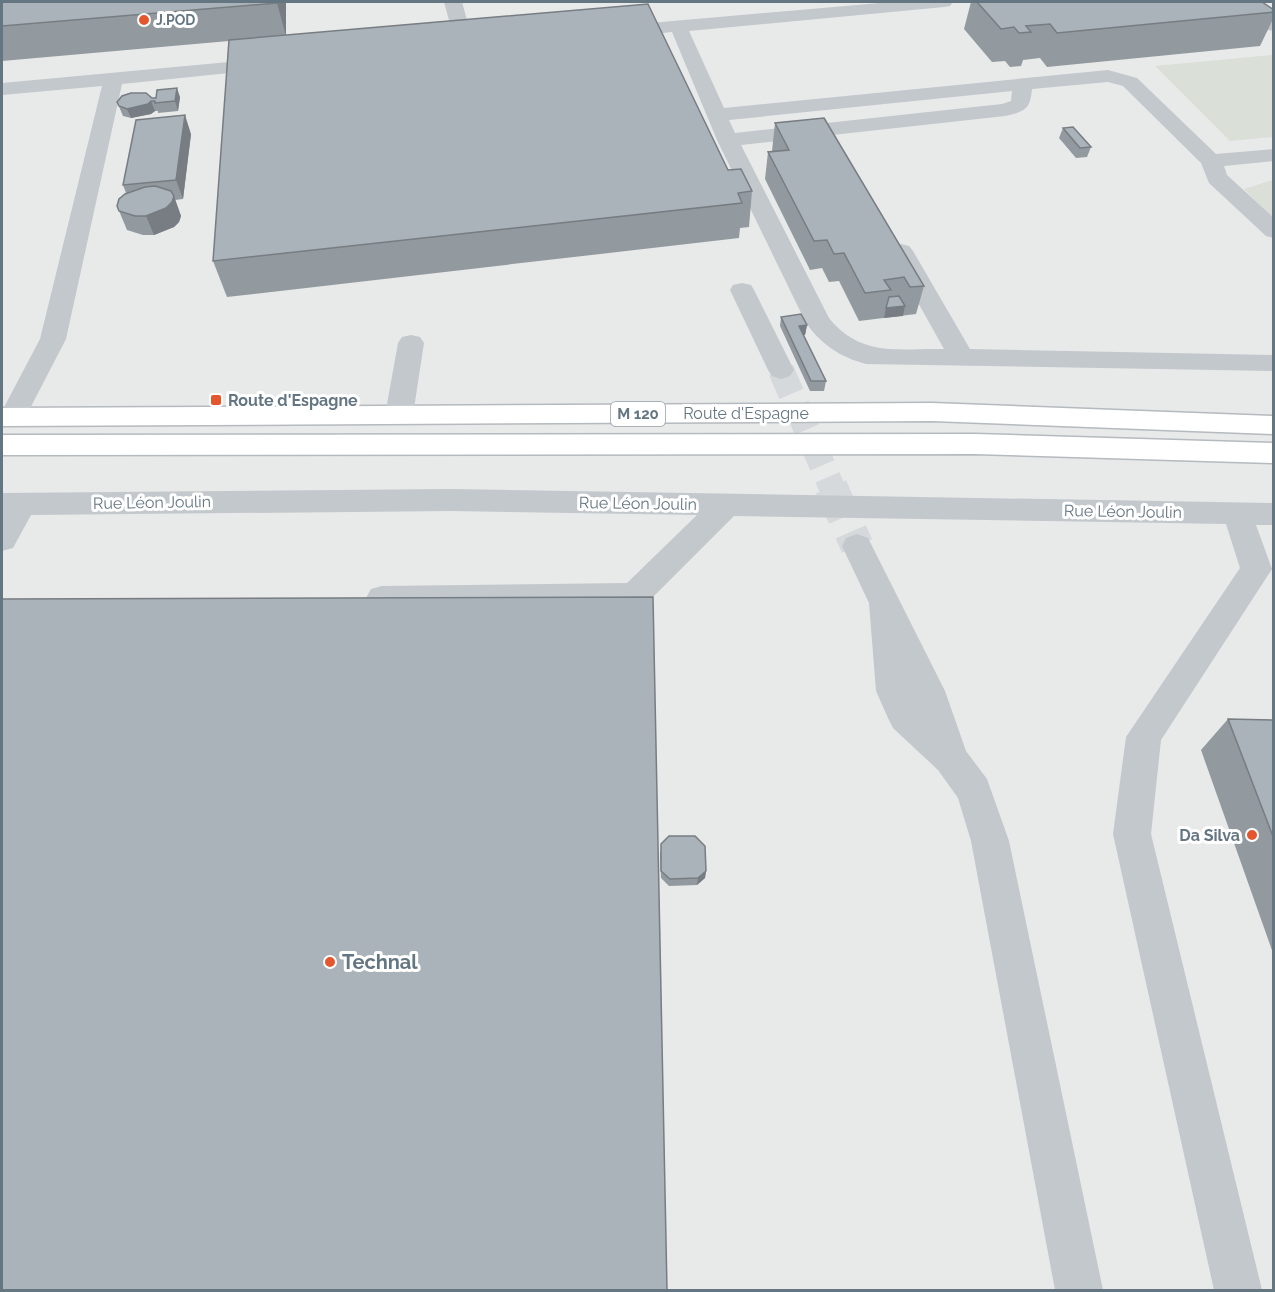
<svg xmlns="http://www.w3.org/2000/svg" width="1275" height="1292" font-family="Raleway,sans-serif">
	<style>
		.built { fill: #e8e9e9 }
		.green { fill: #dadfd7 }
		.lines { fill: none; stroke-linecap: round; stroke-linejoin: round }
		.minor-tunnel-far1 { stroke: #d5d9db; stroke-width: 26; stroke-dasharray: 26 13; stroke-linecap: butt }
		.minor-tunnel { stroke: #d5d9db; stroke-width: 33; stroke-dasharray: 33 16; stroke-linecap: butt }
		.major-casing { stroke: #b5babe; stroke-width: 3 }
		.minor { fill: #c3c8cc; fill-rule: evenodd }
		.major { fill: #fff; fill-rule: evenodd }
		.wall { fill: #929a9f }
		.shaded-wall { fill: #777d82 }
		.building { fill: #aab3b9; stroke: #777d82; stroke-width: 1.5 }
		.poi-dot { fill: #e4572e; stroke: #fff; stroke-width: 2 }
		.labels { text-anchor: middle; stroke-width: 6; stroke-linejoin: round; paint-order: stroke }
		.far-poi-label { font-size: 14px; font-weight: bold; fill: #657683; stroke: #fff; text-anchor: start }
		.shield { fill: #fff; stroke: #939fa8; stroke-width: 1.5 }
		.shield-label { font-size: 15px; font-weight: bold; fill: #657683 }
		.poi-label { font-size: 16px; font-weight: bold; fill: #657683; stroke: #fff; text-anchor: start }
		.street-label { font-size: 16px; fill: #657683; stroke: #fff }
		.near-poi-label { font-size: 20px; font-weight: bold; fill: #657683; stroke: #fff; text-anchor: start }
	</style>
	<rect width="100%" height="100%" fill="#fafaf8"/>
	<!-- built -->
	<path class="built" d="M2,2H1273V1290H2Z"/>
	<!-- green -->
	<path class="green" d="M1273,55V137L1230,141L1155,66Z
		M1273,180V219L1244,189Z"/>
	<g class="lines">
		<!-- minor-tunnel-far1 -->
		<path class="minor-tunnel-far1" d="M781,370L832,488"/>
		<!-- minor-tunnel -->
		<path class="minor-tunnel" d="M831,487L857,546"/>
		<!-- major casing -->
		<g class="major-casing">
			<path id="major" d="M932,403L1274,416V434L932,421L2,426V408Z
				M975,434L1274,443V463L975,454L2,455V435Z"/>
		</g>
		<!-- minor -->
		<path class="minor" d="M444,2H462L474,46L472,50H458L456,46Z
			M891,2H953L950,6L944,7L689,31L724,108L1108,70L1137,78L1216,154L1274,149V161L1224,166L1227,175L1274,218V238L1266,236L1209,183L1201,163L1123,86L1108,82L1032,89C1030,110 1025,111 1005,116L741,145L829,318C861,358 899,348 944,349L889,251L893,246L901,244L909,246L913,251L970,349L1274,355V371L866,364C840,357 820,344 805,321L717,140L672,32L616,38L609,36L607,32L609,28L616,26ZM1012,91L1011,101L1002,104L735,133L729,120Z
			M1233,2H1253L1274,17V31L1268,30Z
			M272,58L279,60L282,64L279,68L122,84L66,339L22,424L12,426L2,424V411L40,339L102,86L2,95V83Z
			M742,283L751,285L754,290L794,370L790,376L781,379L772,376L768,370L730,290L733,285Z
			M411,335L420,337L424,343L413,415L409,422L399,424L389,422L385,415L398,343L402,337Z
			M451,489L1274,503V525H1256L1272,569L1161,740L1151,834L1262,1290H1214L1113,834L1126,737L1240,568L1226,524L734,516L646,604L635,607L382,610L371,607L366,598L371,589L382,586L627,583L697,515L451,511L31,515L13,548L2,551V493Z
			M857,534L868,538L945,691L966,751L987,779L1009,841L1103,1290H1055L971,841L958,798L938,770L893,728L888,718L876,691L869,603L842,546L846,538Z"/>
		<!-- major -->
		<use href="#major" class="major"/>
	</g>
	<!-- wall -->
	<path class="wall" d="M2,2H286V35L728,170L752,191L749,227L740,228L739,238L227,297L213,261L229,41L2,61Z
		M971,2H1262L1274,10V17L1260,46L1047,67L1040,58L1023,60L1021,66L1010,67L1005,61L992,62L964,29Z
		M180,97L178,111L158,113V111H155L151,114L131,118L123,116L117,102L152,98Z
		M775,123L924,286L916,314L859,321L839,281L829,282L822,268L810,270L765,179L768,152L772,151Z
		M1063,128L1091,147L1087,157L1076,158L1059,138Z
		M191,134L183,199L175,200L181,216L179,222L174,227L154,235H143L127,230L117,206L126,193L123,185Z
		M781,317L807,325L805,335H803L826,381L824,391H810L780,326Z
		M1228,719L1274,720V956L1201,750Z
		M660,852L706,871L705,878L697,885L669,886L661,878Z"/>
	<!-- shaded-wall -->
	<path class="shaded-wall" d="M277,2H286V36L277,3Z
		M177,88L180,97L178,111L175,101Z
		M151,101L155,111L151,114L131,118L127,109Z
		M185,115L191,134L183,199L176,180Z
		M174,196L181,216L179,222L174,227L154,235L146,216Z
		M905,306L903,316L884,318L886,308Z
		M807,325L805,335L797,336L799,326Z
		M706,871L705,878L697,885L698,878Z"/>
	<!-- building -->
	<path class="building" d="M2,2H277V3L2,26Z
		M977,2H1262L1274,10V12L1057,33L1050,24L1026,26L1031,32L1019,33L1014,27L1001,29Z
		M648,4L728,170L741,169L752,191L738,193L742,203L213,261L229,40Z
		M177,88L175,101L155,103V101H151L148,104L127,109L119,106L117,102L122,96L131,93H146L152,98H156L157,90Z
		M185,115L176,180L123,185L136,120Z
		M824,118L924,286L910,287L904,277L884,280L891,290L865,293L844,253L834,254L827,240L814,241L768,152L789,150L775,123Z
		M1073,127L1091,147L1080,148L1063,128Z
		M155,186L171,191L174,196L172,202L166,208L146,216H135L119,211L117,206L119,199L125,194L145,187Z
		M899,296L905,306L886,308L889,297Z
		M801,314L807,325L799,326L826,381H811L781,317Z
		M653,597L667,1290H2V599Z
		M1228,719L1274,720V839Z
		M669,836H695L705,846L706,871L698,878L670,879L661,871V844Z"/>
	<!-- markers -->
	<g class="poi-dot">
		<circle cx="144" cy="20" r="6"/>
		<rect x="210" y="394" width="12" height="12" rx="3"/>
		<circle cx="1252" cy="835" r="6"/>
		<circle cx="330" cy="962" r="6"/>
	</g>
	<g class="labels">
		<!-- far-poi labels -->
		<g class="far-poi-label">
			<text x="156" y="25">J.POD</text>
		</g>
		<!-- shield labels -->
		<rect class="shield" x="611" y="402" width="54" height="24" rx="4.5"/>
		<g class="shield-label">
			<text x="638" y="419">M 120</text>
		</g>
		<!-- poi labels -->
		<g class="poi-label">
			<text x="228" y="406">Route d'Espagne</text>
			<text x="1240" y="841" text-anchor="end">Da Silva</text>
		</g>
		<!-- street labels -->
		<g class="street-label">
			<text x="746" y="419">Route d'Espagne</text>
			<text transform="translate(152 502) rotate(-1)" y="6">Rue Léon Joulin</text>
			<text transform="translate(638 503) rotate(1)" y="6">Rue Léon Joulin</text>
			<text transform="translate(1123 511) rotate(1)" y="6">Rue Léon Joulin</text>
		</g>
		<!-- near-poi labels -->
		<g class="near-poi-label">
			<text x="342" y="969">Technal</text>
		</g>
	</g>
	<!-- border -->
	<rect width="1275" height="1292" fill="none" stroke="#657683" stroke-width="6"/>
</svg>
